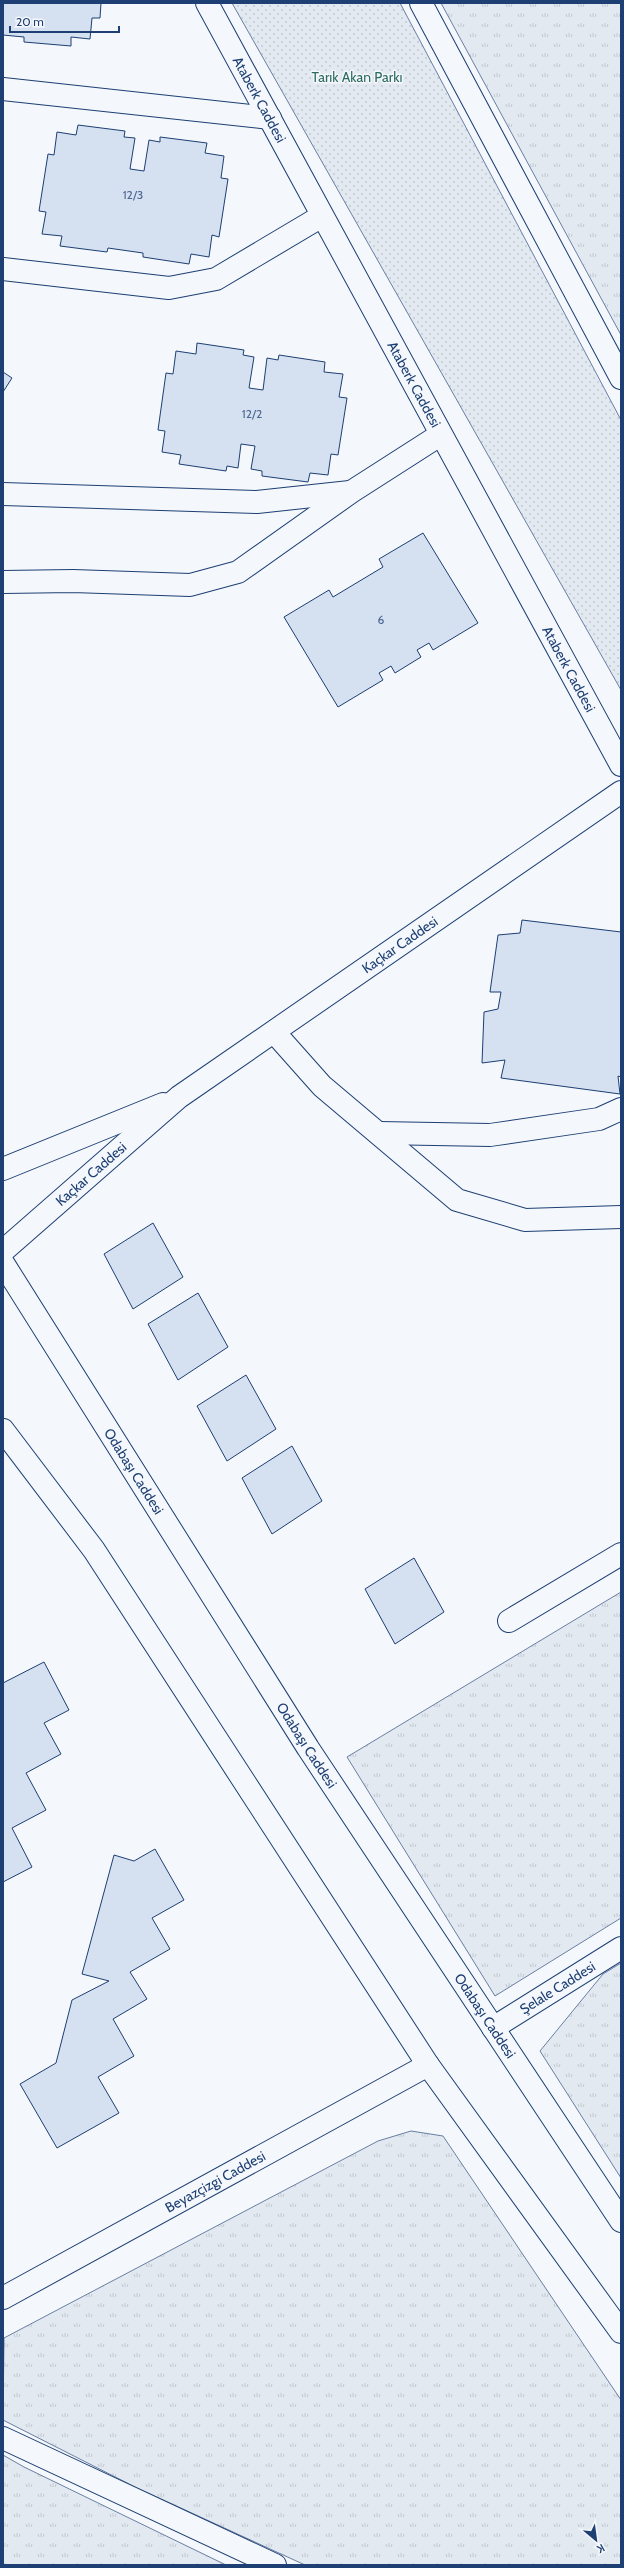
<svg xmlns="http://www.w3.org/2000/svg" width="624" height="2568" font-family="Cabin,sans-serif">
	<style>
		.grass { fill: url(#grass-tufts); stroke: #687fa3 }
		.park { fill: url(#park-dots); stroke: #687fa3 }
		.building { fill: #d5e0f0; stroke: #1d3f73 }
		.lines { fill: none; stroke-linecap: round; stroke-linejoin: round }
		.minor-casing { stroke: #1d3f73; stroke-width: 24 }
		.minor { stroke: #f4f7fb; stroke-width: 22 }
		.labels { text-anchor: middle; stroke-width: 3; stroke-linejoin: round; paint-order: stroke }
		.number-label { font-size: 12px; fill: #4b6792 }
		.park-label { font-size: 14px; fill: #2c6c60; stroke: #f4f7fb }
		.street-label { font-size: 14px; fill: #1d3f73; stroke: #f4f7fb }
	</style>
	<defs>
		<pattern id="grass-tufts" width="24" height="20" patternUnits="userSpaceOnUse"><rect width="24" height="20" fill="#e3e9f0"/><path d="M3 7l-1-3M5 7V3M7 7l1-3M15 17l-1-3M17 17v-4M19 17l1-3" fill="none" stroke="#c2c9d1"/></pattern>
		<pattern id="park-dots" width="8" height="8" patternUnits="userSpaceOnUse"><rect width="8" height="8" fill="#e3e9f0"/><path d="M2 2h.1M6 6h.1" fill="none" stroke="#c2c9d1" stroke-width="1.8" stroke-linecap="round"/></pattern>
	</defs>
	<rect width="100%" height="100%" fill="#f4f7fb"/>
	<!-- grass -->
	<path class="grass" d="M441,3H621V335Z
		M621,1592V1918L495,1996L347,1757Z
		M621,1963V2178L540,2051L603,1974Z
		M411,2131L443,2136L621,2400V2565H305L135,2487L3,2420L4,2338L378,2141Z
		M3,2455L24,2467L226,2565H3Z"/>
	<!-- park -->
	<path class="park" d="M232,3H400L621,420V690Z"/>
	<!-- building -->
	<path class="building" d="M3,3H101L100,18H92L90,39L71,37V46L24,42V37L3,35Z
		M78,125L125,131L124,137L135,138L130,169L144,171L149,140L160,142V137L207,143L205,153L224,156L221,178L228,179L219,237L212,235L209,257L191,254L189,264L143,257V253L108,248L107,252L60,246L62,236L42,234L46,212L39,211L48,154L54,155L57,132L76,135Z
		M197,343L244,350L243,355L254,357L249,388L263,390L267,358L278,360L279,355L325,362L324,372L343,374L339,397L347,398L338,455L331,454L328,475L310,473L308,482L262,476V471L251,469L255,446L241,444L238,468L227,466L226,471L179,464L181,455L162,452L165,431L158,430L166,373L173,374L176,351L196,354Z
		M3,372L12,378L3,392Z
		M423,533L478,623L433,650L429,643L417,650L421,657L395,673L391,666L379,673L383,680L338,707L284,617L329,590L333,597L383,567L379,559Z
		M522,920L621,932V1077L618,1076L620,1094L501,1078L505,1060L482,1063L484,1012L498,1009L501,992H490L498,935L520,933Z
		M153,1223L183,1277L133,1309L104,1254Z
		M198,1293L228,1347L178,1380L148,1324Z
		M246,1375L276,1429L227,1461L197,1406Z
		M292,1446L322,1501L272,1534L242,1478Z
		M414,1558L444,1612L395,1644L365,1589Z
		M44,1662L69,1710L44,1723L61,1754L26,1773L46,1810L12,1828L32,1867L3,1882V1683Z
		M155,1849L184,1900L152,1918L170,1949L130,1972L147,1999L113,2019L134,2056L98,2077L119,2113L57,2148L20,2084L56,2063L72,2000L109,1981L82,1974L114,1855L134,1861Z"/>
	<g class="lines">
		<!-- minor casing -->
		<g class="minor-casing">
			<g id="minor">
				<path id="s1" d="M207,3L621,765"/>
				<path d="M421,3L621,378"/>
				<path d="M3,89L270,118"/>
				<path d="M3,269L169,288L216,279L322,216"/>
				<path d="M3,494L257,502L350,492"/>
				<path d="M3,582L73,581L190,585L238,572L351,492L440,435"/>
				<path d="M274,1032L322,1086L457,1200L525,1220L621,1217"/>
				<path d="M379,1133L490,1135L599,1119L621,1109"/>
				<path d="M3,1169L163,1104"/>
				<path id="s2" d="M3,1251L179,1097L621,792"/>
				<path id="s3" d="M3,1263L308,1748L621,2221"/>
				<path d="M3,1430L94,1550L428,2065L621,2332"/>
				<path d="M509,1621L621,1554"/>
				<path id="s4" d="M493,2028L621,1948"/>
				<path id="s5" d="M3,2298L428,2065"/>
				<path d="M3,2438L275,2565"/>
			</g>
		</g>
		<!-- minor -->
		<use href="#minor" class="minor"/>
	</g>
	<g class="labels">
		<!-- number labels -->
		<g class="number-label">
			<text x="133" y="199">12/3</text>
			<text x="252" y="418">12/2</text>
			<text x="381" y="624">6</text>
		</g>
		<!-- park labels -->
		<g class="park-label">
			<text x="357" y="82">Tarık Akan Parkı</text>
		</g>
		<!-- street labels -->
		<g class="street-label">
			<text dy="5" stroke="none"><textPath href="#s1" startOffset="110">Ataberk Caddesi</textPath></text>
			<text dy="5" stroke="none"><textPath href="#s1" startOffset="434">Ataberk Caddesi</textPath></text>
			<text dy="5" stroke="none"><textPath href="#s1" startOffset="758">Ataberk Caddesi</textPath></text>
			<text dy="5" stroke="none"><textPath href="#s2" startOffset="502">Kaçkar Caddesi</textPath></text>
			<text dy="5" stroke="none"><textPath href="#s2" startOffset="117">Kaçkar Caddesi</textPath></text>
			<text dy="5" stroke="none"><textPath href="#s3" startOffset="246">Odabaşı Caddesi</textPath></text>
			<text dy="5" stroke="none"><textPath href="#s3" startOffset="570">Odabaşı Caddesi</textPath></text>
			<text dy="5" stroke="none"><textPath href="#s4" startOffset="76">Şelale Caddesi</textPath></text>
			<text dy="5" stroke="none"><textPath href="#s3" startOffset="894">Odabaşı Caddesi</textPath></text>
			<text dy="5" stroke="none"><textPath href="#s5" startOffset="242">Beyazçizgi Caddesi</textPath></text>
		</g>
	</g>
	<!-- border -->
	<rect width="624" height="2568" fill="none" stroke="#1d3f73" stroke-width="8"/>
	<!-- north arrow -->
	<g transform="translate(596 2540) rotate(151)" stroke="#f4f7fb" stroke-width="3" paint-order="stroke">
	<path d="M0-3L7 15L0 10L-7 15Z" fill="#1d3f73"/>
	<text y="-6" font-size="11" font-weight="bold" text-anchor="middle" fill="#1d3f73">K</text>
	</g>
	<!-- scale -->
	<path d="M10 26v6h109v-6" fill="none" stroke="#1d3f73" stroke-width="2"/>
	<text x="16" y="26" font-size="12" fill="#1d3f73" stroke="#f4f7fb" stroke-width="3" paint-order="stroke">20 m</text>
</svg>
